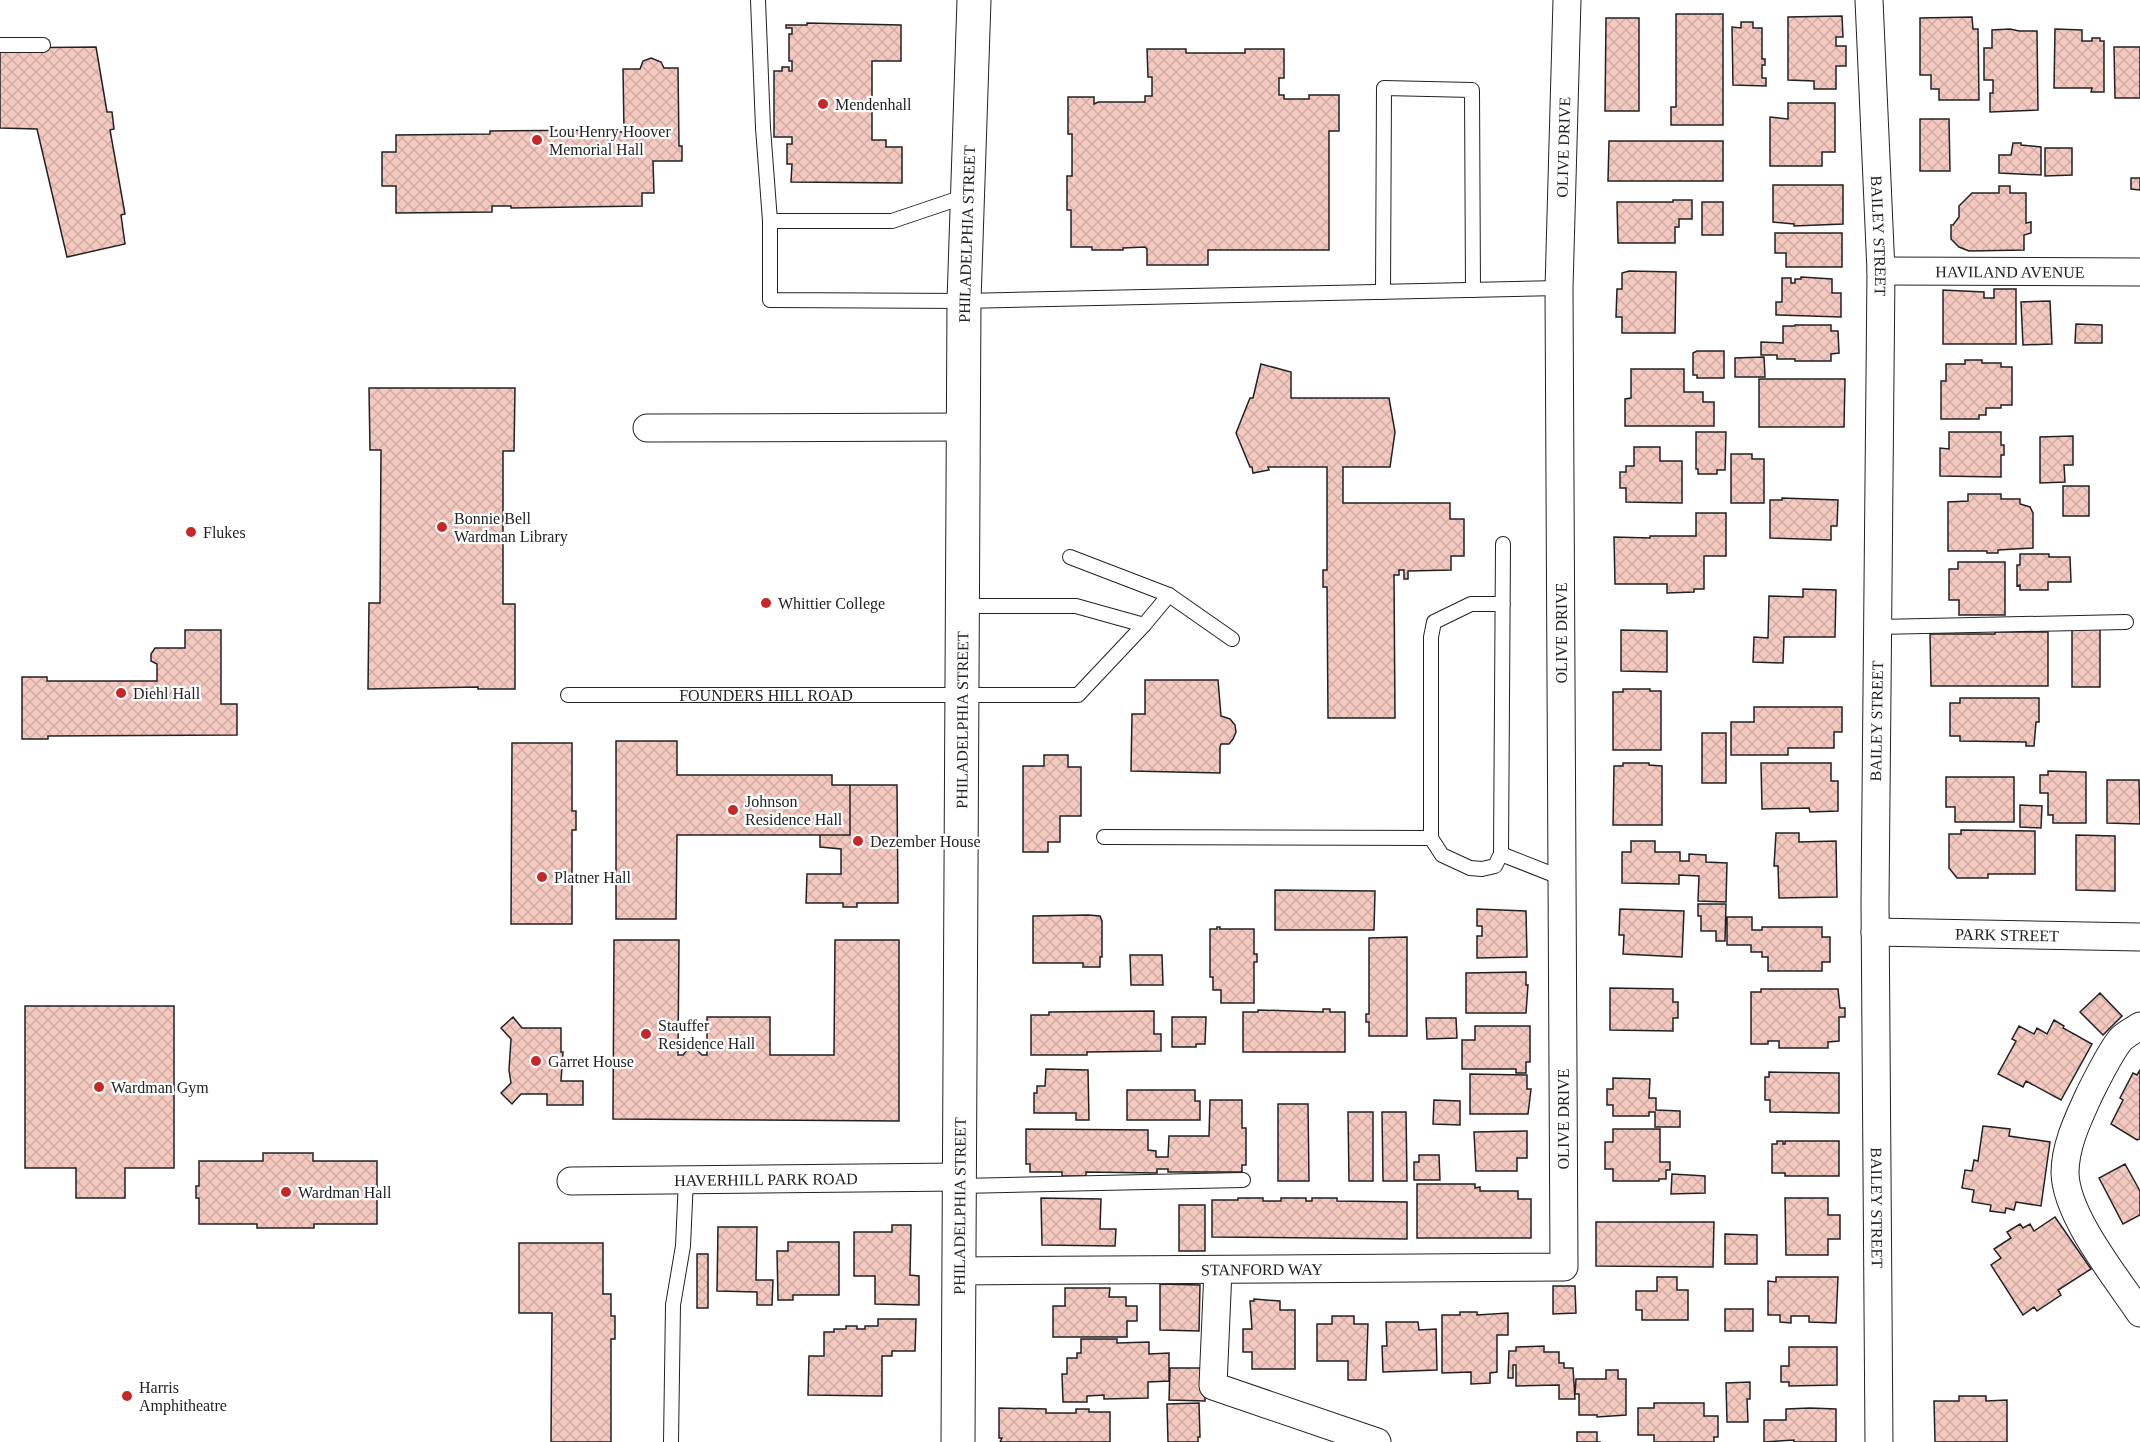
<svg xmlns="http://www.w3.org/2000/svg" width="2140" height="1442" font-family="'Times New Roman',serif">
	<style>
		.building { fill: url(#building-cross-hatch); stroke: #222; stroke-width: 1.5 }
		.lines { fill: none; stroke-linecap: round; stroke-linejoin: round }
		.lane-casing { stroke: #222; stroke-width: 16 }
		.street-casing { stroke: #222; stroke-width: 29 }
		.secondary-casing { stroke: #222; stroke-width: 35 }
		.lane { stroke: #fff; stroke-width: 14 }
		.street { stroke: #fff; stroke-width: 27 }
		.secondary { stroke: #fff; stroke-width: 33 }
		.poi-dot { fill: #c62828; stroke: #fff; stroke-width: 2 }
		.labels { text-anchor: middle; stroke-width: 4.5; stroke-linejoin: round; paint-order: stroke }
		.poi-label { font-size: 16px; fill: #222; stroke: #fff; text-anchor: start }
		.street-label { font-size: 16px; fill: #222; stroke: #fff }
	</style>
	<defs>
		<pattern id="building-cross-hatch" width="8" height="8" patternUnits="userSpaceOnUse" patternTransform="scale(1.5)"><rect width="8" height="8" fill="#f3c9c0"/><path d="M0 0l8 8M0 8l8-8" fill="none" stroke="#d0aca5"/></pattern>
	</defs>
	<rect width="100%" height="100%" fill="#fff"/>
	<!-- building -->
	<path class="building" d="M1676,14H1723V125H1671V107H1676Z
		M1842,16L1843,37H1836V46H1846V66H1836V89H1814V81L1788,80V17Z
		M1972,17L1973,29H1978L1979,100H1939V89H1931V75H1920V18Z
		M1606,18H1639V111H1605Z
		M1741,22H1753V28H1762V59H1765V65H1762V78H1766V86L1733,85L1732,27L1741,28Z
		M807,23L901,25V61H872V140H886V147H902V183L791,182L792,164H787V144H792V137H774V71H782V67H789V71H792V61H789V34H792V28H786V25H807Z
		M2010,29L2019,31H2037L2038,110L1990,112V93H1993V80H1984V48H1992V30Z
		M2055,29L2082,30V41H2092V38H2100V41H2104V92H2091L2092,88H2054Z
		M96,47L107,112H112L114,129L110,130L125,214L121,215L125,244L67,257L37,129L0,128V48Z
		M2114,47H2140V98H2115Z
		M1147,49H1186V53H1245V49H1284V78H1279V95H1284V99H1309V95H1339V131H1329V250H1208V265H1147V249L1145,247L1123,248V250H1092V247H1071V210H1067V176H1072V134H1068V97H1094V104L1098,102H1145V96H1152V77H1148Z
		M651,58L661,62L664,68H678L679,146H682V161H653L654,193H642V206L511,208V206H492V212L396,213V186H382V152H396V135L490,134V131L620,130V132H624L623,69H640L643,61Z
		M1788,103H1835V152H1822V166H1770V117L1788,119Z
		M1920,119H1949L1950,171H1920Z
		M1609,141H1723V181H1608Z
		M2013,143H2021V145L2041,147V175L1999,173V155H2011Z
		M2045,148H2072V175L2045,176Z
		M2131,178H2140V190L2131,189Z
		M1773,185H1843V224L1794,226V224L1773,222Z
		M1999,186H2010V193H2026V223L2031,222V233L2024,235V250L1969,251L1959,247L1951,239V225H1953L1959,217V206L1972,193H1999Z
		M1673,200H1692V219H1679V227H1675V243H1618L1617,202H1673Z
		M1702,202H1723V235H1702Z
		M1775,233H1842V267H1786V253H1775Z
		M1629,271L1676,272L1675,333H1622V317H1616L1617,289H1622V273Z
		M1801,277L1832,279V293H1841V317L1776,315V302H1782V278H1791V283H1795V279H1801Z
		M1994,289H2016V344H1943V290L1984,292V298H1994Z
		M2050,301L2052,344L2023,345L2021,302Z
		M2076,324L2102,325V343H2075Z
		M1795,325H1831V331H1838L1839,353L1831,354V361H1795V359H1777V355H1761V342L1783,343V326H1795Z
		M1697,351H1724V378H1697V375H1693V353Z
		M1764,357L1765,377H1735V358Z
		M1965,360H1982V363H2001V367H2012V405H2001V408H1986V415H1979V419H1941V381H1946V364H1965Z
		M1261,364L1291,372V398H1389L1395,432L1390,467H1343V503H1450V519H1464V556H1451V570L1408,571V579H1404V570H1399V575H1394L1395,718H1328L1327,587H1323V570H1327V467H1268L1269,470L1253,473L1252,467H1250L1236,433L1250,398H1253Z
		M1631,369H1684V392H1703V402H1714V426H1625V399L1631,398Z
		M1759,379H1845L1844,427H1759Z
		M369,388H515L514,451H503V604H515V689H478V687L368,689L369,603H380L381,450H370Z
		M1696,432H1726L1725,470H1717V474H1698V469H1696Z
		M1949,432H2001V445H2004V455H2001V477L1940,476V448L1949,449Z
		M2073,436V465H2064L2065,482L2040,483V437Z
		M1634,447H1660V461H1682V503L1626,502V488H1620V472H1626V466H1634Z
		M1731,454H1752V459H1764V503H1731Z
		M2063,486H2089V516H2063Z
		M1968,494H2001V499H2020V504L2030,507L2033,513V548L1998,550V553H1987V551H1948V502L1968,501Z
		M1782,498L1838,500L1837,526H1831V540L1770,538V500H1782Z
		M1696,513H1726V556H1704V589H1694V592L1667,593V584H1615L1614,537L1650,538V536H1696Z
		M2020,554H2049V557H2070L2071,582H2048V590H2020V585L2017,586V565H2020Z
		M1958,562H2005V615H1959V600H1949V569H1958Z
		M1803,589L1836,590L1835,637H1784L1783,663L1753,662L1754,637L1768,638L1769,596L1803,597Z
		M2072,628H2100V687H2072Z
		M185,630H221V704H237V735L48,736V739H22V677H47V681H157V664L151,661V654L155,648H185Z
		M1621,630L1667,631V672L1621,671Z
		M1995,632H2048V686H1931L1930,634H1995Z
		M1145,680H1218L1221,716L1230,719L1235,725L1236,732L1233,739L1229,744H1221L1220,747V773L1131,771L1132,714H1145Z
		M1623,689H1650V691H1661V750H1613V692H1623Z
		M1960,698H2039V722H2036L2034,746H2026V742L1960,741V736H1950V703H1960Z
		M1754,707H1842V732H1834V748H1788V755H1731V722H1754Z
		M1702,733H1726V783H1702Z
		M616,741H677V775H832V785H850V835H677L676,919H616Z
		M512,743H572V811H576V830H572V924H511Z
		M1044,755H1068V767H1081V816H1060V842H1048V852H1023V766H1044Z
		M1623,763H1649V765L1662,766V825H1613L1614,766H1623Z
		M1761,763H1831V781H1838V811L1810,812L1809,808L1762,809Z
		M2048,771L2086,772V823H2053V815H2048V793H2040V775H2048Z
		M1946,777H2014V822H1955V807H1946Z
		M2107,780H2139L2140,824L2107,823Z
		M850,785H897L898,903H857V907H843V903H806L807,874H841V849L820,847V835H850Z
		M2020,805L2042,806L2041,828L2020,827Z
		M1961,830L2035,831V874H1988V878H1957L1949,868V834H1961Z
		M1776,833H1799V842L1836,841L1837,897L1779,898L1778,866H1774Z
		M2076,835L2115,836V891L2076,890Z
		M1631,841H1655V852H1680V861H1689V854L1706,855V862L1727,863L1726,902L1698,901L1699,876L1679,875V884L1622,883V852H1631Z
		M1275,890L1375,891L1374,930H1275Z
		M1698,904H1726L1725,941H1716V931H1701V916H1698Z
		M1477,909L1526,911L1527,957L1477,958V936H1482V926H1477Z
		M1620,909L1684,911L1682,957L1623,954L1624,935H1619Z
		M1088,915L1100,916L1102,921V957H1100V967H1083V963H1033V916Z
		M1727,917H1752V930H1762V927H1822V937H1830V962H1822V971H1768V957H1762V952H1751V945H1727Z
		M1217,927H1220V929H1254V954H1257V962H1254V1003H1221V990H1213V977H1210V929H1217Z
		M1407,937V1036H1369V1022H1366V1014H1369V938Z
		M614,940H679L678,1055H683L687,1050H697L702,1055H707V1017H770V1055H834L835,940H899V1121L613,1119Z
		M1130,955H1162L1163,985H1131Z
		M1526,972V985H1528L1526,1013H1466V973Z
		M1610,988L1673,989V1002H1678V1018H1673V1031L1610,1030Z
		M1761,989H1838L1840,1008H1845V1017H1839V1041L1828,1042V1048H1779V1041H1768V1044H1751V992H1761Z
		M2100,993L2122,1016L2103,1035L2080,1012Z
		M25,1006H174V1168H125V1198H76V1168H25Z
		M1323,1009H1330V1012H1345V1052H1243V1012H1258V1010L1323,1012Z
		M1154,1011V1034H1161V1051L1087,1052V1055H1031V1015H1049V1012Z
		M513,1017L522,1028H561V1052H563L561,1081H583V1105H547V1094H521L512,1104L501,1093L511,1083L509,1070L511,1039L501,1028Z
		M1172,1017H1206L1205,1044H1196V1047H1172Z
		M1426,1018H1456L1457,1038L1427,1039Z
		M2054,1020L2064,1026L2063,1028L2092,1044L2061,1100L2026,1081L2023,1087L1998,1074L2016,1041L2012,1039L2019,1026L2034,1034L2037,1028L2047,1034Z
		M1475,1026H1530V1062H1526V1073H1516V1069H1462V1040H1475Z
		M1046,1069L1088,1070L1089,1120H1076V1113H1034V1093H1037V1086H1045Z
		M2140,1070V1139L2137,1140L2111,1124L2123,1100L2120,1098L2133,1073L2137,1075Z
		M1769,1072L1839,1073V1113L1770,1112V1100H1765V1077H1769Z
		M1470,1074L1527,1075V1089H1531L1528,1114H1470Z
		M1613,1078L1650,1079L1649,1098H1656V1110L1680,1111V1127H1655V1112H1649V1116H1613V1105H1607V1089H1613Z
		M1127,1090H1195V1101H1200V1120H1127Z
		M1210,1100H1242V1128H1246V1165H1242V1172H1168V1169H1157V1173L1086,1172V1176H1062V1172H1030V1164H1026V1129L1148,1130V1150L1156,1151V1157H1168L1169,1136H1209Z
		M1434,1100L1460,1101V1125L1433,1124Z
		M1278,1104H1308L1309,1181H1278Z
		M1348,1112H1373V1181H1349Z
		M1382,1112H1406L1407,1181H1383Z
		M1983,1126L2010,1129L2009,1136L2050,1142L2041,1206L2016,1202L2014,1210L2006,1208L2005,1213L1990,1211L1991,1205L1972,1202L1974,1190L1962,1188L1965,1170L1972,1171L1974,1160L1978,1161Z
		M1613,1129H1660V1162H1670V1170H1666V1179H1659V1181H1613V1169H1605V1142H1613Z
		M1527,1131V1158H1517V1171H1476L1474,1132Z
		M1777,1141H1783V1144H1785V1141H1839V1176H1785V1173H1772V1144H1777Z
		M263,1153H313V1161H377V1224H314V1228H257V1224H199V1198H196V1186H199V1161H263Z
		M1419,1155H1439L1440,1180H1414V1162H1419Z
		M2125,1164L2140,1191V1215L2123,1224L2099,1178Z
		M1672,1174L1705,1176V1193L1671,1194Z
		M1417,1184H1475V1188L1480,1187V1191H1518V1199H1531V1238H1417Z
		M1041,1198L1101,1199L1100,1229H1116L1115,1246L1042,1245Z
		M1238,1198H1263V1201H1281V1198H1306V1201H1312V1198H1337V1201L1407,1202V1239L1212,1237V1200H1238Z
		M1785,1198H1828V1215H1840V1239H1828V1255H1786Z
		M1179,1205H1205V1251H1179Z
		M2055,1217L2091,1269L2058,1290L2061,1295L2037,1311L2034,1307L2023,1315L1991,1265L2001,1258L1994,1249L2011,1238L2007,1232L2020,1224L2023,1228L2030,1224L2034,1231Z
		M1596,1222H1714L1713,1267L1596,1266Z
		M892,1225H911L910,1275L919,1276V1305L875,1304V1276H854V1232H892Z
		M718,1227H757L756,1280H773L772,1305H757V1292L717,1291Z
		M1725,1234L1757,1235V1264H1725Z
		M788,1242H839V1295H793V1300H778L777,1251H788Z
		M519,1243H603V1294H611V1316H615V1339H611V1442H551L552,1313H519Z
		M697,1254H708V1308H697Z
		M1657,1277H1677V1290H1688V1320H1642V1310H1636V1291H1657Z
		M1776,1277H1838L1836,1323L1809,1322V1316H1791V1323L1780,1322V1315H1768V1281L1776,1282Z
		M1160,1284L1200,1285L1199,1331L1160,1330Z
		M1553,1286H1575L1576,1313L1553,1314Z
		M1065,1288H1110L1109,1297H1126V1306H1137V1321H1127V1337H1053V1306H1065Z
		M1254,1299L1280,1301V1310H1295V1369H1252V1352H1243V1329H1252L1250,1301H1254Z
		M1725,1309H1753V1331H1725Z
		M1460,1312H1477V1315L1508,1313V1335H1497V1372L1490,1373V1383L1471,1384V1372L1442,1373V1315H1460Z
		M1332,1316H1354V1324H1368L1366,1380H1348V1361H1317V1324H1332Z
		M878,1319H916L915,1351H892V1356H882V1396L808,1395L809,1356H824V1332H834V1329H846V1326H857V1329H865V1326H878Z
		M1386,1322H1418L1419,1330L1436,1329L1437,1370L1383,1372L1382,1346H1387Z
		M1081,1339H1117V1343L1149,1342V1354L1169,1353V1381L1148,1382V1398L1104,1399V1395L1087,1396V1402H1063L1062,1374H1067V1358H1077V1353H1081Z
		M1544,1346V1352H1559V1363H1564V1368H1573L1575,1399H1559V1385L1516,1386V1365H1513V1378H1508L1509,1351H1516V1347Z
		M1789,1347H1837V1385L1789,1386V1382H1781V1366H1789Z
		M1170,1368H1205V1401L1169,1400Z
		M1606,1370H1618V1379H1626V1415L1597,1417V1415H1579V1394H1575L1576,1379H1606Z
		M1750,1382V1399H1747L1748,1422H1727L1726,1383Z
		M1959,1396H1986V1401L2007,1400V1442H1935L1934,1401H1959Z
		M1199,1403L1200,1437H1198V1442H1168L1167,1404Z
		M1654,1403H1704V1416H1718V1437H1714V1442H1654V1435H1638V1408H1654Z
		M999,1408L1046,1409V1413H1076V1409H1089V1412H1110V1442H1000L1002,1438H999Z
		M1810,1408L1836,1409V1442H1794V1440L1764,1442V1420H1786V1409Z
		M1577,1432H1597V1442H1601H1577Z"/>
	<g class="lines">
		<!-- lane casing -->
		<g class="lane-casing">
			<g id="lane">
				<path d="M758,0L763,128L770,221H892L966,196"/>
				<path d="M0,45H43"/>
				<path d="M770,221V300L964,301L1559,288"/>
				<path d="M1383,292L1384,88L1472,90L1473,290"/>
				<path d="M1070,557L1169,595"/>
				<path d="M1503,604H1471L1434,622L1431,637V838L1442,855L1470,868L1482,869L1495,866L1501,854L1503,544"/>
				<path d="M963,606H1076L1144,625"/>
				<path d="M1877,627L2126,622"/>
				<path id="s1" d="M568,695H1078L1144,625L1169,595L1232,639"/>
				<path d="M1104,837L1431,838"/>
				<path d="M1501,854L1562,878"/>
				<path d="M960,1186L1243,1180"/>
				<path d="M671,1442L673,1305L683,1246L686,1179"/>
			</g>
		</g>
		<!-- street casing -->
		<g class="street-casing">
			<g id="street">
				<path id="s2" d="M1869,0L1881,271L1875,902L1879,1442"/>
				<path id="s3" d="M1881,271L2140,272"/>
				<path d="M647,428L964,427"/>
				<path id="s4" d="M1875,932L2140,937"/>
				<path d="M2140,1026C2134,1030 2126,1034 2121,1039C2110,1052 2097,1079 2089,1095C2078,1119 2065,1146 2065,1173C2066,1216 2116,1277 2140,1313"/>
				<path id="s5" d="M571,1181L960,1177"/>
				<path d="M1218,1270L1213,1386L1377,1442"/>
				<path id="s6" d="M959,1271L1564,1267L1559,288L1567,0"/>
			</g>
		</g>
		<!-- secondary casing -->
		<g class="secondary-casing">
			<g id="secondary">
				<path id="s7" d="M958,1442L964,301L974,0"/>
			</g>
		</g>
		<!-- lane -->
		<use href="#lane" class="lane"/>
		<!-- street -->
		<use href="#street" class="street"/>
		<!-- secondary -->
		<use href="#secondary" class="secondary"/>
	</g>
	<!-- markers -->
	<g class="poi-dot">
		<circle cx="823" cy="104" r="6"/>
		<circle cx="537" cy="140" r="6"/>
		<circle cx="442" cy="527" r="6"/>
		<circle cx="191" cy="532" r="6"/>
		<circle cx="766" cy="603" r="6"/>
		<circle cx="121" cy="693" r="6"/>
		<circle cx="733" cy="810" r="6"/>
		<circle cx="858" cy="841" r="6"/>
		<circle cx="542" cy="877" r="6"/>
		<circle cx="646" cy="1034" r="6"/>
		<circle cx="536" cy="1061" r="6"/>
		<circle cx="99" cy="1087" r="6"/>
		<circle cx="286" cy="1192" r="6"/>
		<circle cx="127" cy="1396" r="6"/>
	</g>
	<g class="labels">
		<!-- poi labels -->
		<g class="poi-label">
			<text x="835" y="110">Mendenhall</text>
			<text x="549" y="137">Lou Henry Hoover<tspan x="549" dy="18">Memorial Hall</tspan></text>
			<text x="454" y="524">Bonnie Bell<tspan x="454" dy="18">Wardman Library</tspan></text>
			<text x="203" y="538">Flukes</text>
			<text x="778" y="609">Whittier College</text>
			<text x="133" y="699">Diehl Hall</text>
			<text x="745" y="807">Johnson<tspan x="745" dy="18">Residence Hall</tspan></text>
			<text x="870" y="847">Dezember House</text>
			<text x="554" y="883">Platner Hall</text>
			<text x="658" y="1031">Stauffer<tspan x="658" dy="18">Residence Hall</tspan></text>
			<text x="548" y="1067">Garret House</text>
			<text x="111" y="1093">Wardman Gym</text>
			<text x="298" y="1198">Wardman Hall</text>
			<text x="139" y="1393">Harris<tspan x="139" dy="18">Amphitheatre</tspan></text>
		</g>
		<!-- street labels -->
		<g class="street-label">
			<text dy="6" stroke="none"><textPath href="#s6" startOffset="1725">OLIVE DRIVE</textPath></text>
			<text dy="6" stroke="none"><textPath href="#s7" startOffset="1208">PHILADELPHIA STREET</textPath></text>
			<text dy="6" stroke="none"><textPath href="#s2" startOffset="236">BAILEY STREET</textPath></text>
			<text dy="6" stroke="none"><textPath href="#s3" startOffset="129">HAVILAND AVENUE</textPath></text>
			<text transform="translate(1561 633) rotate(-90)" y="6">OLIVE DRIVE</text>
			<text dy="6" stroke="none"><textPath href="#s1" startOffset="198">FOUNDERS HILL ROAD</textPath></text>
			<text dy="6" stroke="none"><textPath href="#s7" startOffset="722">PHILADELPHIA STREET</textPath></text>
			<text transform="translate(1876 721) rotate(-89)" y="6">BAILEY STREET</text>
			<text dy="6" stroke="none"><textPath href="#s4" startOffset="132">PARK STREET</textPath></text>
			<text transform="translate(1563 1119) rotate(-90)" y="6">OLIVE DRIVE</text>
			<text dy="6" stroke="none"><textPath href="#s5" startOffset="195">HAVERHILL PARK ROAD</textPath></text>
			<text dy="6" stroke="none"><textPath href="#s7" startOffset="236">PHILADELPHIA STREET</textPath></text>
			<text dy="6" stroke="none"><textPath href="#s2" startOffset="1208">BAILEY STREET</textPath></text>
			<text dy="6" stroke="none"><textPath href="#s6" startOffset="303">STANFORD WAY</textPath></text>
		</g>
	</g>
</svg>
